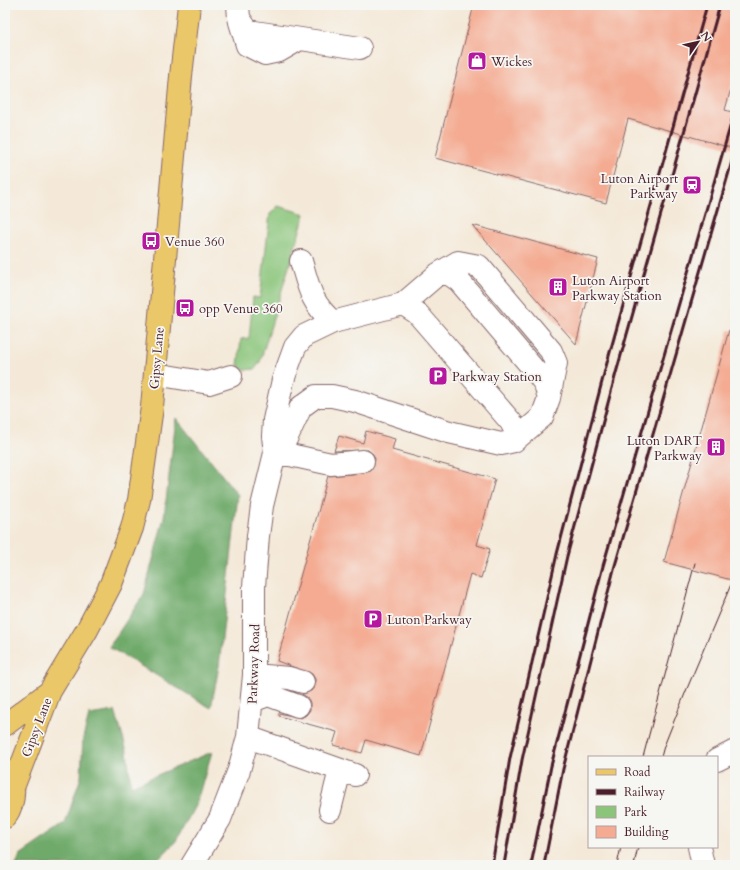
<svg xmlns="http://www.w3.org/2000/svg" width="740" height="870" font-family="Cardo,serif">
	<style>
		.green { fill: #8ac57a; stroke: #6a7252 }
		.forest { fill: #6faa6a; stroke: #5c644a }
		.building { fill: #f4ab92 }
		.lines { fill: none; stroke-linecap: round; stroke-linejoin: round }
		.minor-casing { stroke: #866668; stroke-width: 24 }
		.major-casing { stroke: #866668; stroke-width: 24 }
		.minor { stroke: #fff; stroke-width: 22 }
		.major { stroke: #eac769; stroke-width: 22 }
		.tram { stroke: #4a1f2b; stroke-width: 1 }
		.rail { stroke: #4a1f2b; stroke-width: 3 }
		.labels { text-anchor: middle; stroke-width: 3.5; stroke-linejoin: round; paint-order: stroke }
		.poi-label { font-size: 13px; fill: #4a1f2b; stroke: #f6f6f2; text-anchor: start }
		.street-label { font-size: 13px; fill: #4a1f2b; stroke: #f6f6f2 }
	</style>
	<rect width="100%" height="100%" fill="#f6f6f2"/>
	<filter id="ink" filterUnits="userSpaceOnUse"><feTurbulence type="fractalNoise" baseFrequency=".025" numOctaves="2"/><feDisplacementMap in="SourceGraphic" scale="8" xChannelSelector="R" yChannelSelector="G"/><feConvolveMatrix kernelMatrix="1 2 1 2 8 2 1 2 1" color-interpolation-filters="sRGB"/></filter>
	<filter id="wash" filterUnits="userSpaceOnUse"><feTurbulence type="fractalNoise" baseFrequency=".012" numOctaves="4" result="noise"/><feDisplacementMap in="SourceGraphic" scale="16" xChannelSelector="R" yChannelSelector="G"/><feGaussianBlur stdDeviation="0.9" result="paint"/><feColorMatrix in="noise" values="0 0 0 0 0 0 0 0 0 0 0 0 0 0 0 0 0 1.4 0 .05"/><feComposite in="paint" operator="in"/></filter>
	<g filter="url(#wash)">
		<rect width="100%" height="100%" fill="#f4e9d8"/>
		<!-- green -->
		<path class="green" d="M278,206L305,214L260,362L255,369L244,370L238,366L241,339L249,338L253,297L260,298L270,214Z"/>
		<!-- forest -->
		<path class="forest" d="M176,418L238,495L219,666L211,708L109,647L144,594L164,517Z
			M115,711L127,751L131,786L212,752L196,804L176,841L153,865H16L20,855L65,824L81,777L83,738L89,715Z"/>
		<g id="blocks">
			<!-- building -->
			<path class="building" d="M474,5H718L735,10V74L725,110L735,113V149L628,119L606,203L435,158Z
				M472,225L598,259L576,344L532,294Z
				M729,330L735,331V581L664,562Z
				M366,431L395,439L392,450L495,479L477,545L490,549L481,578L470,574L421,756L366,740L362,753L333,745L337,732L279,716V713L301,718L306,715L310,710V703L308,698L302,694L311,691L315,686V679L312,674L277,661L328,476L364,473L371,471L374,466L375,459L373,454L368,450L334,451L339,436L363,443Z"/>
		</g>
	</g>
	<g filter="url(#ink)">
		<use href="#blocks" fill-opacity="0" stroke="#866668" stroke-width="1"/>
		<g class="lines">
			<!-- minor casing -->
			<g class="minor-casing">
				<path id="minor" d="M238,5L239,18L248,31L360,48
					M240,22L247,45L265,54L279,51L298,40
					M301,261C309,288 311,303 333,322
					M438,274H449L459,281L537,373L545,384L549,398
					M403,304L417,313L511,422L516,432L514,441
					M155,374L209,383L231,376
					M275,455H290L331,464L363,461
					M254,675L289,678L303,682
					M252,701L268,695L298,706
					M248,737L355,775
					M717,760L735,751
					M330,810L340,770
					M699,847L703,865
					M192,865L220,819L239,770L248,737L254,675V587L258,536L262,506L275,453L273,436L274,420L283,380L295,347L304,336L333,322L403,304L438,274L458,262L479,266L551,351L556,363L549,398L542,417L514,441L501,444L449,432L355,401L332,396H316L301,407L286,439L275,453"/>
			</g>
			<!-- major casing -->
			<g class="major-casing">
				<path id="major" d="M5,725L49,692
					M14,785L50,691L87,630L111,584L132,528L139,500L152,407L181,76L189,5
					M5,817C15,803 15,788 10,772"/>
			</g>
			<!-- minor -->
			<use href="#minor" class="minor"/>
			<!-- major -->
			<use href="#major" class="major"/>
			<!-- tram -->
			<path class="tram" d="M643,757L695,563
				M661,757L664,746L686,691L735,575
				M617,865L621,847
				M634,865L638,847"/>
			<!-- rail -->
			<path class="rail" d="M492,865L510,758L557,554L605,370L707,5
				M504,865L522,760L567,556L616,373L720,5
				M531,865L551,766L603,566L735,110
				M544,865L563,769L614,569L735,151"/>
		</g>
	</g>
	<!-- icons -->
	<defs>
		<g id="shop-square" transform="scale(1)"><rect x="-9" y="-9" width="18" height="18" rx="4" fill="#b5179e" stroke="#f6f6f2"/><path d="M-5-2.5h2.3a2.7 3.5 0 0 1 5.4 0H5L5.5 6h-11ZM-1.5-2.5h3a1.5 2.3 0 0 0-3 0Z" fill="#fff"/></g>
		<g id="station-square" transform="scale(1)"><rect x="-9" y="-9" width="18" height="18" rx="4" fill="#b5179e" stroke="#f6f6f2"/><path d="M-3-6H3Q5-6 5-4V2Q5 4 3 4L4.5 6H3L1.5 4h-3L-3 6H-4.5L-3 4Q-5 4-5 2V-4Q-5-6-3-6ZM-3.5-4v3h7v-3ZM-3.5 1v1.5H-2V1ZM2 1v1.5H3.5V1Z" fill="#fff"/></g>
		<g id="bus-square" transform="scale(1)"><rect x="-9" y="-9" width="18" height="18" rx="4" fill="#b5179e" stroke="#f6f6f2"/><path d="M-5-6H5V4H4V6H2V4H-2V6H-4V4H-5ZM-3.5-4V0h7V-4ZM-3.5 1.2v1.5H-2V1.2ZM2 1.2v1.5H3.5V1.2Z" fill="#fff"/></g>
		<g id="building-square" transform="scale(1)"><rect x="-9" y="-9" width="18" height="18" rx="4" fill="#b5179e" stroke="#f6f6f2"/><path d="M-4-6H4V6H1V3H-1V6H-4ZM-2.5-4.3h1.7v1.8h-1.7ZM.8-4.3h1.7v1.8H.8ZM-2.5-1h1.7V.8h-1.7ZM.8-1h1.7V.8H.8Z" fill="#fff"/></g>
		<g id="parking-square" transform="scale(1)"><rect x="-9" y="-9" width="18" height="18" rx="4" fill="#b5179e" stroke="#f6f6f2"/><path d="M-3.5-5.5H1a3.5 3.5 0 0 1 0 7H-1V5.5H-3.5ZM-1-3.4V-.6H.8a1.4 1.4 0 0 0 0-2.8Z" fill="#fff"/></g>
	</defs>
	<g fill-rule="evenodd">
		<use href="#shop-square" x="477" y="61"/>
		<use href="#station-square" x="692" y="185"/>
		<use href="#bus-square" x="151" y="241"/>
		<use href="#building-square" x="558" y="287"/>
		<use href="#bus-square" x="185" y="308"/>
		<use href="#parking-square" x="438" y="376"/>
		<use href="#building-square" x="716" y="447"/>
		<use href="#parking-square" x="373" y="619"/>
	</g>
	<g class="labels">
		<!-- poi labels -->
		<g class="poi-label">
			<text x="491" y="66">Wickes</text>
			<text x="678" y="183" text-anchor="end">Luton Airport<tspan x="678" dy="15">Parkway</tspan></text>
			<text x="165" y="246">Venue 360</text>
			<text x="572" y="285">Luton Airport<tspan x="572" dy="15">Parkway Station</tspan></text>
			<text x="199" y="313">opp Venue 360</text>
			<text x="452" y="381">Parkway Station</text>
			<text x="702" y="445" text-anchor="end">Luton DART<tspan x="702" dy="15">Parkway</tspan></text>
			<text x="387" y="624">Luton Parkway</text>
		</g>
		<!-- street labels -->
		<g class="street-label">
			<text transform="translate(156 358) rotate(-85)" y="5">Gipsy Lane</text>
			<text transform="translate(253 664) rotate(-88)" y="5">Parkway Road</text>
			<text transform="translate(36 727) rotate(-69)" y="5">Gipsy Lane</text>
		</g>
	</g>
	<!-- margin -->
	<rect width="740" height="870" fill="none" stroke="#f6f6f2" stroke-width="20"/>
	<!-- legend -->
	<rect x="588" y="756" width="130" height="92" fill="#f6f6f2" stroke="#b1a0a2"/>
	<rect x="596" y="769" width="20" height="6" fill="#eac769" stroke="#b1a0a2"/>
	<text x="624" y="776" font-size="12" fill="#4a1f2b">Road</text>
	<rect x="596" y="789" width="20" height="6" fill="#4a1f2b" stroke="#b1a0a2"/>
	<text x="624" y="796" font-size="12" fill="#4a1f2b">Railway</text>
	<rect x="596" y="806" width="20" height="12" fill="#8ac57a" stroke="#b1a0a2"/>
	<text x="624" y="816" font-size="12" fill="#4a1f2b">Park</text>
	<rect x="596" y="826" width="20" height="12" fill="#f4ab92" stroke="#b1a0a2"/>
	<text x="624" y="836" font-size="12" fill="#4a1f2b">Building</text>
	<!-- north arrow -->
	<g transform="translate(698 42) rotate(56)" stroke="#f6f6f2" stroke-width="3" paint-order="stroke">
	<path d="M0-3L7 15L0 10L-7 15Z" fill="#4a1f2b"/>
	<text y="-6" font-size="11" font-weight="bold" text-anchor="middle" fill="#4a1f2b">N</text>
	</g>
</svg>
